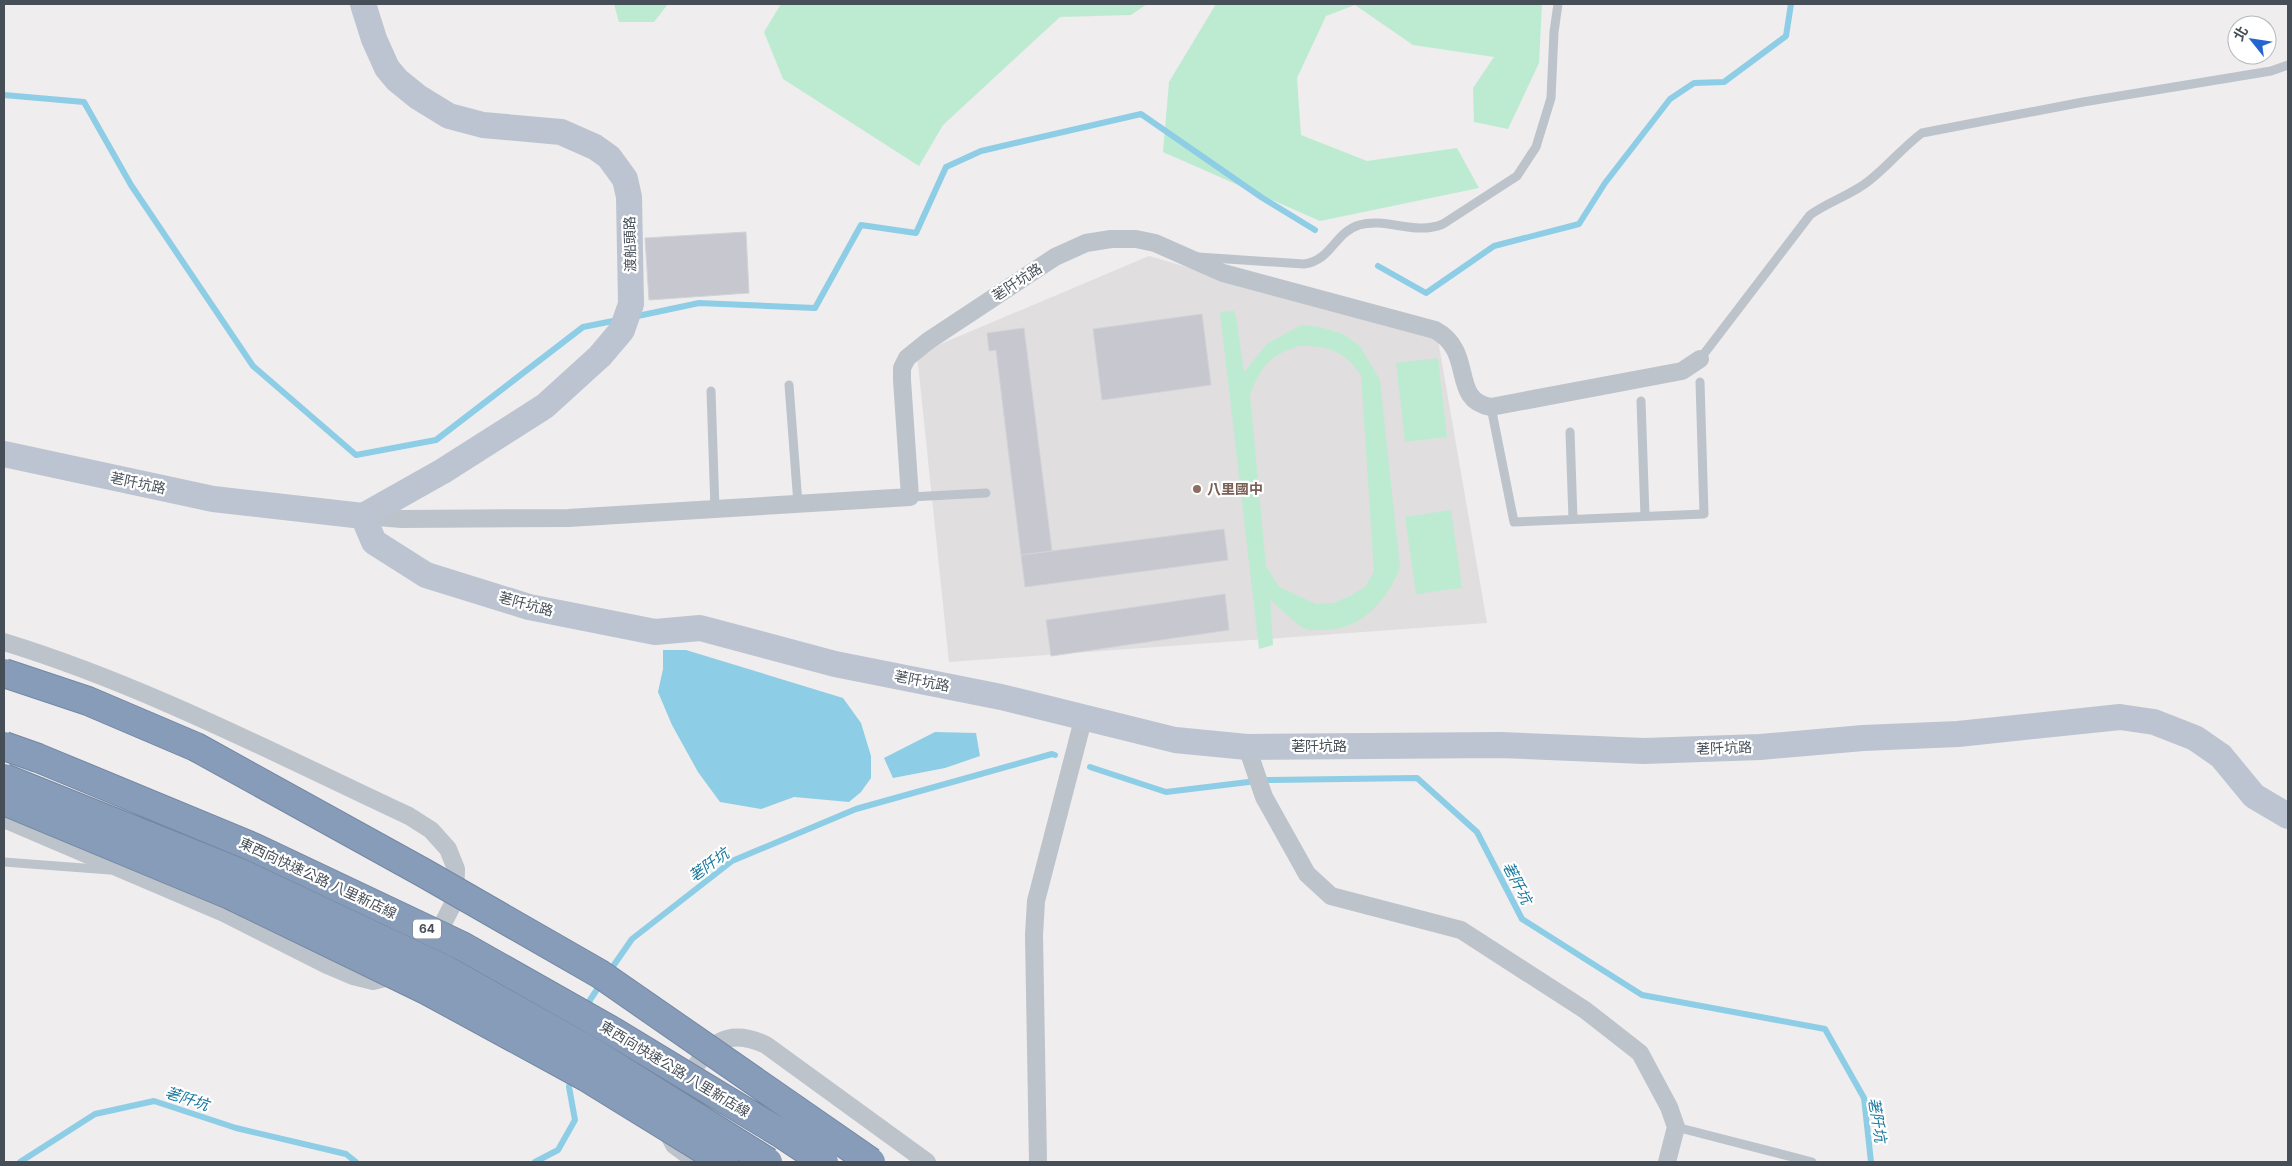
<svg xmlns="http://www.w3.org/2000/svg" width="2292" height="1166" font-family="Inter,'Noto Sans TC',sans-serif">
	<style>
		.education { fill: #e0dede }
		.green { fill: #bdebd2; fill-rule: evenodd }
		.water { fill: #8dcde5 }
		.lines { fill: none; stroke-linecap: round; stroke-linejoin: round }
		.stream { stroke: #8dcde5; stroke-width: 6 }
		.building { fill: #c7c8cf; stroke: #d1d3d8 }
		.lane { stroke: #bcc3cb; stroke-width: 9 }
		.street { stroke: #bcc3cb; stroke-width: 18 }
		.secondary { stroke: #bbc4d0; stroke-width: 26 }
		.highway-bridge-casing { stroke: #7387a4; stroke-width: 30; stroke-linecap: butt }
		.highway-bridge { stroke: #879cb8; stroke-width: 28 }
		.education-dot { fill: #8d6e63; stroke: #fff; stroke-width: 2 }
		.labels { text-anchor: middle; stroke-width: 4.5; stroke-linejoin: round; paint-order: stroke }
		.shield { fill: #fff; stroke: #7e848a; stroke-width: 1 }
		.shield-label { font-size: 12px; font-weight: bold; fill: #464f58 }
		.street-label { font-size: 14px; fill: #464f58; stroke: #fff }
		.education-label { font-size: 14px; font-weight: bold; fill: #785e54; stroke: #fff; text-anchor: start }
		.water-label { font-size: 15px; font-style: italic; fill: #16779c; stroke: #fff }
	</style>
	<rect width="100%" height="100%" fill="#efeded"/>
	<!-- education -->
	<path class="education" d="M1149,256L1438,340L1487,623L949,662L917,354Z"/>
	<!-- green -->
	<path class="green" d="M614,4H668L654,22H619Z
		M781,4H1147L1131,15L1060,17L943,125L919,166L783,79L764,32Z
		M1216,4H1542L1539,63L1508,129L1474,122L1473,88L1494,57L1413,45L1355,5L1326,16L1297,78L1301,135L1367,161L1457,148L1479,188L1320,221L1163,152L1169,82Z
		M1235,311L1244,372L1267,344L1301,325L1320,327L1343,334L1360,346L1380,380L1400,568C1386,602 1361,631 1321,630C1317,630 1310,631 1306,629C1295,625 1280,607 1270,600L1273,645L1259,649L1220,312ZM1299,346C1327,345 1345,351 1361,375L1374,572L1365,587L1348,597L1333,603L1316,604L1279,587L1266,566L1250,395C1261,366 1270,355 1299,346Z
		M1438,358L1447,437L1405,442L1396,363Z
		M1451,510L1462,588L1416,594L1405,517Z"/>
	<!-- water -->
	<path class="water" d="M663,650H686L843,698L861,723L871,756V778L861,792L849,802L794,797L761,809L720,802L698,772L672,725L658,692L663,669Z
		M935,732L976,733L980,756L945,768L893,778L884,758Z"/>
	<g class="lines">
		<!-- stream -->
		<path class="stream" d="M4,95L84,102L131,185L253,366L356,455L436,440L583,327L618,320
			M1378,266L1426,293L1494,246L1579,224L1605,183L1670,99L1694,83L1724,82L1786,36L1791,4
			M633,317L699,303L815,308L861,225L916,233L946,167L981,151L1141,114L1261,197L1315,230
			M1090,767L1166,792L1265,780L1417,778L1477,832L1522,919L1642,995L1825,1029L1864,1098L1871,1162
			M609,972L632,939L732,861L856,809L1052,754L1055,755
			M588,1008L590,1000L602,982
			M20,1162L95,1114L154,1101L236,1128L346,1154L356,1162
			M535,1162L558,1150L575,1120L569,1087L571,1077"/>
	</g>
	<!-- building -->
	<path class="building" d="M746,232L749,293L649,300L645,238Z
		M1202,314L1211,385L1102,400L1093,329Z
		M1024,328L1052,551L1021,555L996,350L989,351L987,333Z
		M1224,529L1228,560L1025,587L1021,555Z
		M1225,594L1229,630L1051,656L1046,620Z"/>
	<g class="lines">
		<!-- lane -->
		<path class="lane" d="M1198,257L1304,264C1332,260 1334,233 1359,225C1387,217 1414,236 1443,224L1517,176L1536,147L1551,98L1554,32L1558,4
			M1700,359L1810,215C1829,201 1852,195 1870,180C1889,165 1903,147 1922,133L2083,102L2271,71L2288,65
			M789,385L798,504
			M711,391L715,509
			M1641,401L1645,516
			M1491,407L1514,522L1704,514L1700,382
			M1570,432L1573,519
			M910,497L986,493
			M4,862L110,870
			M1676,1127L1812,1162"/>
		<!-- street -->
		<path class="street" d="M364,516L402,519L568,518L910,497L902,380V368L907,358L928,341L1055,257L1086,243L1111,239H1136L1155,243L1223,273L1435,330C1476,352 1449,400 1491,407L1682,371L1700,359
			M4,642C144,685 276,754 409,816L431,830L448,849L456,869L455,900L433,943
			M1247,747L1264,797L1307,874L1331,896L1461,930L1585,1010L1640,1053L1669,1107L1676,1127L1667,1162
			M4,819L224,913L327,965L353,976L373,981L398,975
			M432,946L512,990
			M682,1085C706,1052 720,1023 766,1045L927,1162
			M670,1137L674,1145L697,1162
			M1038,1162L1034,935L1036,901L1084,716"/>
		<!-- secondary -->
		<path class="secondary" d="M4,454L213,499L363,516L374,542L426,575L529,607L655,632L700,628L835,664L1001,697L1175,740L1247,747L1500,745L1644,751L1760,747L1863,738L1958,734L2120,717L2154,722L2195,738L2221,756L2254,796L2288,816
			M363,516L443,471L545,406L600,356L622,330L631,304L629,197L625,179L609,157L595,147L561,132L483,125L449,116L418,97L397,80L387,68L374,39L363,4"/>
		<!-- highway-bridge casing -->
		<g class="highway-bridge-casing">
			<path id="highway-bridge" d="M4,673L88,701L196,747L424,873L600,974L871,1162
				M4,746L38,758L253,847L462,946L614,1032L782,1134L824,1162
				M4,778L243,874L446,970L599,1056L768,1162
				M4,801L230,895L428,991L586,1077L724,1162"/>
		</g>
		<!-- highway-bridge -->
		<use href="#highway-bridge" class="highway-bridge"/>
	</g>
	<!-- markers -->
	<circle class="education-dot" cx="1197" cy="489" r="5"/>
	<g class="labels">
		<!-- shield labels -->
		<rect class="shield" x="413" y="919.5" width="28" height="19" rx="4"/>
		<g class="shield-label">
			<text x="427" y="933">64</text>
		</g>
		<!-- street labels -->
		<g class="street-label">
			<text transform="translate(630 244) rotate(-91)" y="5">渡船頭路</text>
			<text transform="translate(1017 282) rotate(-33)" y="5">荖阡坑路</text>
			<text transform="translate(138 483) rotate(12)" y="5">荖阡坑路</text>
			<text transform="translate(526 604) rotate(15)" y="5">荖阡坑路</text>
			<text transform="translate(922 681) rotate(11)" y="5">荖阡坑路</text>
			<text x="1319" y="751">荖阡坑路</text>
			<text transform="translate(1724 748) rotate(-2)" y="5">荖阡坑路</text>
			<text transform="translate(318 878) rotate(25)" y="5">東西向快速公路 八里新店線</text>
			<text transform="translate(675 1069) rotate(31)" y="5">東西向快速公路 八里新店線</text>
		</g>
		<!-- education labels -->
		<g class="education-label">
			<text x="1207" y="494">八里國中</text>
		</g>
		<!-- water labels -->
		<g class="water-label">
			<text transform="translate(709 865) rotate(-36)" y="5">荖阡坑</text>
			<text transform="translate(1517 883) rotate(63)" y="5">荖阡坑</text>
			<text transform="translate(187 1099) rotate(18)" y="5">荖阡坑</text>
			<text transform="translate(1877 1120) rotate(81)" y="5">荖阡坑</text>
		</g>
	</g>
	<!-- border -->
	<rect width="2292" height="1166" fill="none" stroke="#464f58" stroke-width="10"/>
	<!-- north arrow -->
	<g transform="translate(2252 40) rotate(300)"><circle r="24" fill="#ffffff" stroke="#b5b9bc"/>
	<path d="M0-4L9 19L0 12L-9 19Z" fill="#2565d0"/>
	<text y="-8" font-size="14" font-weight="bold" text-anchor="middle" fill="#464f58">北</text>
	</g>
</svg>
